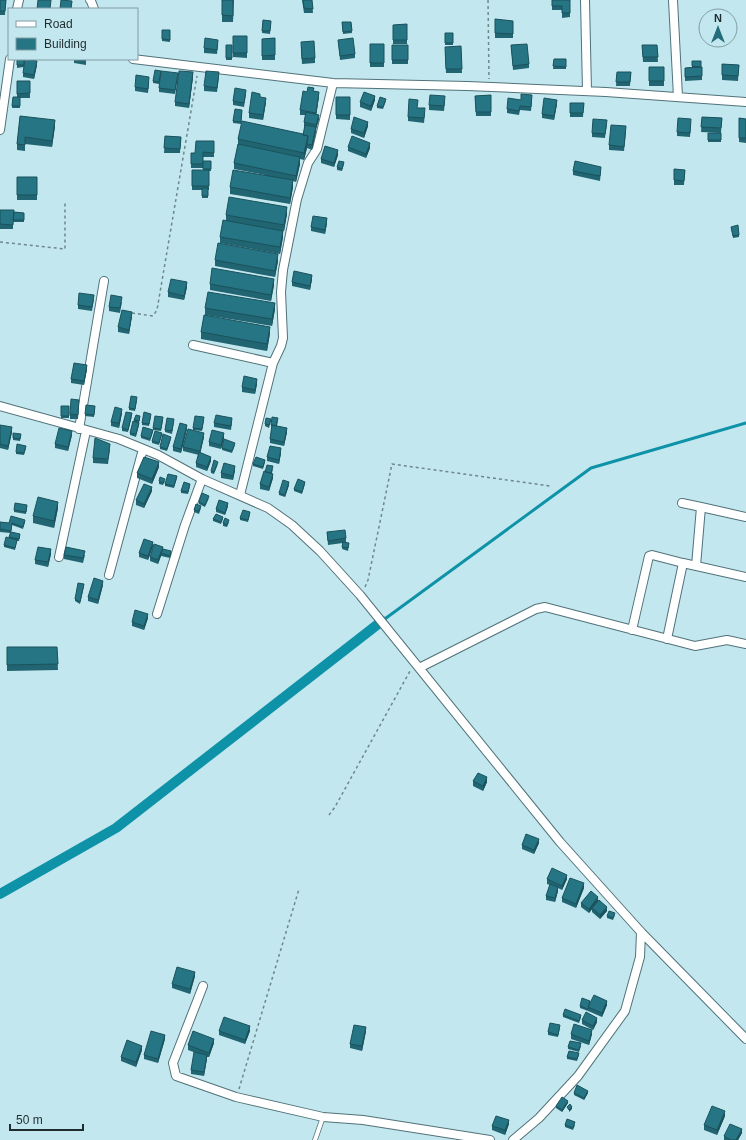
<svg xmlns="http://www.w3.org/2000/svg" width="746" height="1140" font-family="Arial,sans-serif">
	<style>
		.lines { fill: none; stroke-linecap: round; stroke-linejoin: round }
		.stream { stroke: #0e92a7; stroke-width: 3 }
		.canal { stroke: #0e92a7; stroke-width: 10 }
		.service-casing { stroke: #517279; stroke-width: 5.5 }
		.minor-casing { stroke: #517279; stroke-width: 10 }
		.path { stroke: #6e878d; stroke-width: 1.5; stroke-dasharray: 3 3; stroke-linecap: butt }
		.service { stroke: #fff; stroke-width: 4 }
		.minor { stroke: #fff; stroke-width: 8 }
		.wall { fill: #216572 }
		.shaded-wall { fill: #1b525c }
		.building { fill: #267584; stroke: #1b525c }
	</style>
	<rect width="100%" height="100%" fill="#c3e7ef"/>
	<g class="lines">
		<!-- stream -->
		<path class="stream" d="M382,621L591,468L746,423"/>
		<!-- canal -->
		<path class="canal" d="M0,894L116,828L382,621"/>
		<!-- service casing -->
		<g class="service-casing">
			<path id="service" d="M315,1140L323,1117"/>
		</g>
		<!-- minor casing -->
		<g class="minor-casing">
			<path id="minor" d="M90,0L91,1L94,9
				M585,0L587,91
				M673,0L678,97
				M17,9L19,0
				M133,59L333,83L467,86L606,92L746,102
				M0,130L10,59
				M193,345L273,363
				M0,406L119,439L158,455L202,479L268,508L292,525L320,551L360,595L560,842L641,932L746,1039
				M79,429L104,281
				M240,495L273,363L281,346L283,338L281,292L283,270L297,199L308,163L317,149L333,83
				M682,503L701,507
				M59,557L86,431
				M696,566L701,507L746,517
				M109,575L143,449
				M157,614L185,525L202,479
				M632,630L649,556L652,555L683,563L746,577
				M667,639L683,563
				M419,668L536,609L545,607L695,646L727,640L746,644
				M203,986L173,1063L176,1076L236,1097L323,1117L363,1120L490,1140
				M513,1140L539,1118L578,1076L625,1011L640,957L641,932"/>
		</g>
		<!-- path -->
		<path class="path" d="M488,0L489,79
			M0,242L65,249V202
			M132,313L153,316L157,310L197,76
			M365,587L368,580L392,464L550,486
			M329,815L335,807L410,671
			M239,1089L299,889"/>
		<!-- service -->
		<use href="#service" class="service"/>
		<!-- minor -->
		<use href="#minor" class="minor"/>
	</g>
	<!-- wall -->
	<path class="wall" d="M0,0H6L5,15H0Z
		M222,0H234L233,22H222Z
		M302,0H312L313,13H304Z
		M552,0H570V17L562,18V10H552Z
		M495,19L513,21V38H495Z
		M263,20L271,21L270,34L262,33Z
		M342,22H351L352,33L343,34Z
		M407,24V44H393V25Z
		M170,30V42L162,41V39Z
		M445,33H453V45H445Z
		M233,36H247V58L233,57Z
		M275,38V60H262V39Z
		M338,40L355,54V58L340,60Z
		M218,44L217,54L204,53V48Z
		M370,44H384V67H370Z
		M226,45H232V60H226Z
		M392,45H408V64H392Z
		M511,45L529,64V68L513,70Z
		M642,45H657L658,62H643Z
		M301,46L315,58V63L302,64Z
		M461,46L462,73H446L445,51Z
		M17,59L24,65V67L17,68Z
		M74,59H86V65L74,63Z
		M554,59H566V69H553Z
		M692,61L702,67V80L685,81V68L692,67Z
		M722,64L739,65L738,81L722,80Z
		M37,65L34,79L23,77V73Z
		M649,67H664V86H649Z
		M617,72H631L630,86H616Z
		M161,73L159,84L153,83V81Z
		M178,77L175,94L159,92V88Z
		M193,77L189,108L175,106V102Z
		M219,77L217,92L204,91V86Z
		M17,81H30V98H20V108H12L13,97H17Z
		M149,82L148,93L135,91V87Z
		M314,91L319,96L316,115L319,119L316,129L312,150L307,148L304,160L300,159V164L296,182L293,181V187L290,204L230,194V187L265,175L234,169V163L238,144V139L303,135L305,127H304V122L306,115H300V110L307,92Z
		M246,94L244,107L233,105V101Z
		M491,95V116H476L475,96Z
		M260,97L266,102L263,120L249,118V113Z
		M336,97H350V120L336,119Z
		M532,99L531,111L520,110L519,115L507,113V109L521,100Z
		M375,100L371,111L360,107V102Z
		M386,101L383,109L377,108V106Z
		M445,101L444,111L429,110V105Z
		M570,103H584L583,117H570Z
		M557,104L554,120L542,118V114Z
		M417,108L425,113L424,123L408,121V117Z
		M242,110L241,124L233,123V121Z
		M20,116L55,126L52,147L25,144V151L17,150V144Z
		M702,117L722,118L721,133L701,132Z
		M739,118L746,119V143L739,142Z
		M691,123L690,137L677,136V132Z
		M607,124L605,138L592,137V133Z
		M368,126L364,138L351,133V129Z
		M626,131L624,151L609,150V145Z
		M708,133H721V142H708Z
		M165,136L181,137L180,153H164Z
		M214,141V157H203V168H191V153H195Z
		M348,147L370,148L366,158L348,151Z
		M338,155L334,167L321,163V159Z
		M211,161V171H209V190H208V198H202V190H192V170H203V169Z
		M344,164L342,171L337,170V167Z
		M674,169L685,170L684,185H674Z
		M573,171H601L600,181L573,175Z
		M17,177H37V200H17Z
		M0,210L14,212L24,213V222H13V229H0Z
		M287,214L284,231H283V237L280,254L220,243V237L226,220V215Z
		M327,223L325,234L311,231V227Z
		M731,227L739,235V237L733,238Z
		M215,260L278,261L275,277L215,266Z
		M312,279L310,290L292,286V282Z
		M210,284L274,285L271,301L210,290Z
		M187,287L184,300L168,297V292Z
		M94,299L92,311L78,309V305Z
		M122,302L120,313L109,311V307Z
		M205,308L275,309L272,326L205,315Z
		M132,316L129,334L118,332V327Z
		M201,332L270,333L267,351L201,339Z
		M87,369L84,385L71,383V379Z
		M257,384L255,394L242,392V387Z
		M137,400L135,411L129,410V408Z
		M79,404L78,419H70V414Z
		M61,406H69V418H61Z
		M95,408L94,417L85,416V414Z
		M122,413L119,428L111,426V422Z
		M132,416L128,432L122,431V428Z
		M151,416L149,426L142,425V423Z
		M140,418L139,423V425L136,437L130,435V433L134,422V420Z
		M163,419L161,431L153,430V428Z
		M204,420L202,431L193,430V428Z
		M278,420L277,426L287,432L284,446L270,443V439L272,427H271V425Z
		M174,421L172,434L165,432V430Z
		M271,421L269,428L265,426V424Z
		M232,422L231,430L214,427V423Z
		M0,425L12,432L8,450L0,448Z
		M187,429L181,453L173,451V447Z
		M153,432L150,441L141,438V436Z
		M72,435L68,451L55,448V444Z
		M162,435L159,445L152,443V441Z
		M21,436L20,441L13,440V438Z
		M204,437L200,452L211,461L207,471L196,467V463L199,455L183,451V447Z
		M224,438L221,449L209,446V442Z
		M171,439L167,451L160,449V447Z
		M235,445L232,453L222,450V448Z
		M26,448L24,455L16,454V452Z
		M110,449L108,464L93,463V458Z
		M281,453L279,464L267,461V457Z
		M265,462L263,469L253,466V464Z
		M218,464L214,474L211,473V471Z
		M159,467L152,484L137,478V473Z
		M273,469L272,473L273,478L269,491L260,489V484L265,472Z
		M235,470L233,480L221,478V473Z
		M177,478L174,488L165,486V484Z
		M159,481H165L163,485L159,484Z
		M305,484L302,494L294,491V489Z
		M289,485L285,497L279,495V493Z
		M190,486L188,494L181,493V491Z
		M152,491L144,508L136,505V500Z
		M209,498L205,507L199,504V502Z
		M228,506L225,515L216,512V509Z
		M27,507L26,514L14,512V510Z
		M58,508L54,528L33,523V516Z
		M201,508L199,514L194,512V510Z
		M250,514L248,522L240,520V518Z
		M213,519H223L221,524L213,521Z
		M0,522L9,523L25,522L23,529L12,525L11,532L20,536L19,541H17L15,550L4,547V545L9,538L10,533L0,532Z
		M229,522L227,527L223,526V523Z
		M327,532L346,538V542L349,545L348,551L342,549L343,543L328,545Z
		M153,546L148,560L139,557V553Z
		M163,549L171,554L170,558L161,556L158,564L150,561V557Z
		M51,554L48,567L35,564V560Z
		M64,555H85L83,563L64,559Z
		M103,585L98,604L88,601V597Z
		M84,586L80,604L75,601V599Z
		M148,618L144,630L132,626V622Z
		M7,647H57L58,670L7,671Z
		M473,781L487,782L483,791L473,786Z
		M539,843L534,854L522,849V845Z
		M547,879H567L562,890L558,888V891L555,902L546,900V896L550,885L547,884Z
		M584,888L576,908L562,902V898Z
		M598,901L607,911L600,919L592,912V909L589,913L581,907V903Z
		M615,915L613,920L607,918V916Z
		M195,976L190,994L172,988V984Z
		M590,1003L607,1005L602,1017L588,1011V1009V1011L580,1008V1006Z
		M563,1015L581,1017L579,1023L563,1017Z
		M582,1020L597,1022L593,1030L582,1024Z
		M560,1027L558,1037L548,1035V1032Z
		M219,1031H250L245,1044L219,1035Z
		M366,1031L362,1051L350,1048V1044Z
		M571,1034H592L589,1045L571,1039Z
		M165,1039L158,1063L144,1059V1055Z
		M214,1043L209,1057H207L204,1076L191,1074V1070L196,1053L188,1050V1045Z
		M581,1046L579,1052L568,1049V1047Z
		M142,1050L136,1067L121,1061V1057Z
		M579,1055L577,1061L567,1059V1057Z
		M574,1093H588L584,1100L574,1095Z
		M568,1103L562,1112L556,1108V1106Z
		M725,1116L717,1135L704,1130V1125Z
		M509,1124L505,1135L492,1130V1126Z
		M565,1125H575L573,1130L565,1127Z
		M742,1133L738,1140H724V1136Z"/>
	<!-- shaded-wall -->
	<path class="shaded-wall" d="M37,61V65L34,79V75Z
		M193,72V77L189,108V104Z
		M319,92V96L316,117V113Z
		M375,96V100L371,111V106Z
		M266,98V102L263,120V115Z
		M557,100V104L554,120V116Z
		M319,115V119L316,129V125Z
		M55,120V126L52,147V141Z
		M368,122V126L364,138V133Z
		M316,127V132L312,150V145Z
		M308,136L307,148L304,160V153Z
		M370,143V148L366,158V154Z
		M338,150V155L334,167V163Z
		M300,157V164L296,182V176Z
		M293,180V187L290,204V198Z
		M287,207V214L284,231V225Z
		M327,218V223L325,234V230Z
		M283,231V237L280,254V247Z
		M278,254V261L275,277V271Z
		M312,275V279L310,290V286Z
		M274,279V285L271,301V295Z
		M187,282V287L184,300V296Z
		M275,303V309L272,326V319Z
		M132,312V316L129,334V330Z
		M270,327V333L267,351V344Z
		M87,365V369L84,385V381Z
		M257,379V384L255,394V390Z
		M122,409V413L119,428V423Z
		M187,425V429L181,453V449Z
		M12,427V432L8,450V446Z
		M287,428V432L284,446V442Z
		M72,431V435L68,451V447Z
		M204,433V437L200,455V451Z
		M224,433V438L221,449V445Z
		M281,448V453L279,464V460Z
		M211,457V461L207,471V467Z
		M159,462V467L152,484V479Z
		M235,466V470L233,480V476Z
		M273,474V478L269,491V487Z
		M289,482V485L285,497V495Z
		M152,487V491L144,508V504Z
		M58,502V508L54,528V521Z
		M228,503V506L225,515V513Z
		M153,542V546L148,560V556Z
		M163,547V551L161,553V556L158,564V560Z
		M51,549V554L48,567V562Z
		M103,581V585L98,604V600Z
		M148,614V618L144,630V626Z
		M487,777V782L483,791V786Z
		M539,839V843L534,854V850Z
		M567,875V879L562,890V886Z
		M584,883V888L576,908V904Z
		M558,887V891L555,902V898Z
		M598,897V902L589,913V909Z
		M607,907V911L600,919V915Z
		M195,972V976L190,994V989Z
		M607,1001V1005L602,1017V1013Z
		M597,1018V1022L593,1030V1026Z
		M250,1026V1031L245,1044V1040Z
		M366,1027V1031L362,1051V1046Z
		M592,1030V1034L589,1045V1041Z
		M165,1035V1039L158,1063V1059Z
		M214,1039V1043L209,1057V1053Z
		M142,1046V1050L136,1067V1062Z
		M207,1055V1059L204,1076V1072Z
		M588,1091V1093L584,1100V1098Z
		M568,1101V1103L562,1112V1110Z
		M572,1107V1109L569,1112V1110Z
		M725,1111V1116L717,1135V1130Z
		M509,1120V1124L505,1135V1130Z
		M742,1129V1133L738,1140H736Z"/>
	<!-- building -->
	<path class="building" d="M0,0H6L5,11H0Z
		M38,0H51L50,9H37Z
		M61,0L72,1L71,9H60Z
		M222,0H233V16L222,15Z
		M303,0H312L313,9L304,8Z
		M552,0H570V13H562V6H552Z
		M495,19L513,21V34L495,33Z
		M263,20L271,21L270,31H262Z
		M342,22H351L352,31L343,32Z
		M407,24V40H393V25Z
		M162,30H170V40L162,39Z
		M445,33H453V43H445Z
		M233,36H247V53H233Z
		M205,38L218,40L217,50L204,48Z
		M275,38V55L262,56V39Z
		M353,38L355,54L340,56L338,40Z
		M314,41L315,58L302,59L301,42Z
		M370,44H384V63H370Z
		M527,44L529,64L513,66L511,45Z
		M226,45H232V58H226Z
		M392,45H408V60H392Z
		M642,45H657L658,57H643Z
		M461,46L462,69H446L445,47Z
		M17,59H24V65H17Z
		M25,59L37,61L34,75L23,73Z
		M77,59H86V60Z
		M554,59H566V67L553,66Z
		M692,61H701V67L692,66Z
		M722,64L739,65L738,76L722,75Z
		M649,67H664V81H649Z
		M702,67V76L685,77V68Z
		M155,70L161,71L159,82L153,81Z
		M161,71L178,73L175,90L159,88Z
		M179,71L193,72L189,104L175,102Z
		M206,71L219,72L217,88L204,86Z
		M617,72H631L630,82H616Z
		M136,75L149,77L148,89L135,87Z
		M17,81H30V93L17,94Z
		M308,87L314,88L313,91L319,92L316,113L300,110L303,91L307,92Z
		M235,88L246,90L244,103L233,101Z
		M252,92L260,94V97L266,98L263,115L249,113Z
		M364,92L375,96L371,106L360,102Z
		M521,94L532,95L531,107L520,106L519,111L507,109L508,98L521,100Z
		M430,95L445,96L444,106L429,105Z
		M491,95V112H476L475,96Z
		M13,97H20V106H12Z
		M336,97H350V115H336Z
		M380,97L386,99L383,107L377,106Z
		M544,98L557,100L554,116L542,114Z
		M409,99L418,100L417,108H425L424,118L408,117Z
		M570,103H584L583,113H570Z
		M235,109L242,110L241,122L233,121Z
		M306,112L319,115L316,125L304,122Z
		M20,116L55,120L52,141L25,137V145L17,144Z
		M354,117L368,122L364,133L351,129Z
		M702,117L722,118L721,128L701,127Z
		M678,118L691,119L690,133L677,132Z
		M739,118L746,119V138H739Z
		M593,119L607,120L605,134L592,133Z
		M242,121L303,134V135L308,136L304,153L238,139Z
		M305,125L316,127L312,145L307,144L308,136L303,135Z
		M611,125L626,126L624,147L609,145Z
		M708,133H721V140H708Z
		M165,136L181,137L180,149L164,148Z
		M352,136L370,143L366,154L348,147Z
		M196,141H214V153L203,152V164H191V153H195Z
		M238,144L300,157L296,176L234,163Z
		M325,146L338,150L334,163L321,159Z
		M203,161H211V169H203Z
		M339,161L344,162L342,169L337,167Z
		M575,161L601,167L600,176L573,171Z
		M674,169L685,170L684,181L674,180Z
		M192,170H209V186H192Z
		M233,170L293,180L290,198L230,187Z
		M17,177H37V195H17Z
		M202,188H208V196H202Z
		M229,197L287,207L284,225L226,215Z
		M0,210H14L13,225L0,224Z
		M14,212L24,213V220H13Z
		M313,216L327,218L325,230L311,227Z
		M223,220L283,231L280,247L220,237Z
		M738,225L739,235L733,236L731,227Z
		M218,243L278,254L275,271L215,260Z
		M212,268L274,279L271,295L210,284Z
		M294,271L312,275L310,286L292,282Z
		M171,279L187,282L184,296L168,292Z
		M208,292L275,303L272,319L205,308Z
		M79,293L94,295L92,307L78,305Z
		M111,295L122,297L120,308L109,307Z
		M122,310L132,312L129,330L118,327Z
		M204,315L270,327L267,344L201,332Z
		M74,363L87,365L84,381L71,379Z
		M244,376L257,379L255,390L242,387Z
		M131,396L137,397L135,409L129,408Z
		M71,399L79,400L78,415L70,414Z
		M86,405L95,406L94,415L85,414Z
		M61,406H69V416H61Z
		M115,407L122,409L119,423L111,422Z
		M126,412L132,413L128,430L122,428Z
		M144,412L151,414L149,424L142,423Z
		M136,415L140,416L139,421L134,420Z
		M216,415L232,418L231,426L214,423Z
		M155,416L163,417L161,429L153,428Z
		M195,416L204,417L202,429L193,428Z
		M272,417L278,418L276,426L271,425Z
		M167,418L174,419L172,431L165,430Z
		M266,418L271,419L269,425L265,424Z
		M133,421L139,423L136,434L130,433Z
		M180,423L187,425L181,449L173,447Z
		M0,425L12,427L8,446L0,444Z
		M272,425L287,428L284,442L270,439Z
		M143,427L153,430L150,439L141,436Z
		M59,428L72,431L68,447L55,444Z
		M188,429L204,433L200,451L183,447Z
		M212,430L224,433L221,445L209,442Z
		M155,431L162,433L159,443L152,441Z
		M13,433L21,434L20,439L13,438Z
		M163,434L171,437L167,449L160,447Z
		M95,438L110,444L108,459L93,458Z
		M224,439L235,443L232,451L222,448Z
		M17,444L26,446L24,453L16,452Z
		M270,446L281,448L279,460L267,457Z
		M199,452L211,457L207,467L196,463Z
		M144,457L159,462L152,479L137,473Z
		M256,457L265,460L263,467L253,464Z
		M214,460L218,462L214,472L211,471Z
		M224,463L235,466L233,476L221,473Z
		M267,465L273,466L271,473L265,472Z
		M264,471L273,474L269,487L260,484Z
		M168,474L177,476L174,486L165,484Z
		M160,477L165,479L163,483L159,481Z
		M298,479L305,482L302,492L294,489Z
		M283,480L289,482L285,495L279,493Z
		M184,482L190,484L188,492L181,491Z
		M144,484L152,487L144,504L136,500Z
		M202,493L209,496L205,505L199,502Z
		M38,497L58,502L54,521L33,516Z
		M219,500L228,503L225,513L216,509Z
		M15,503L27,505L26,512L14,510Z
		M196,504L201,506L199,511L194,510Z
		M243,510L250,512L248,520L240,518Z
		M216,514L223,517L221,522L213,519Z
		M11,516L25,520L23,527L12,523L11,531L0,529V522L9,523Z
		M225,518L229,520L227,525L223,523Z
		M345,530L346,538L328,541L327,532Z
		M11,532L20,534L19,539L9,537Z
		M6,537L17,540L15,548L4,545Z
		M144,539L153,542L148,556L139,553Z
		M343,542L349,543L348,548L342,547Z
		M154,544L163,547L158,560L150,557Z
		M38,547L51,549L48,562L35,560Z
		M66,547L85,551L83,558L64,555Z
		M163,549L171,551L170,556L161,553Z
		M94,578L103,581L98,600L88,597Z
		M78,583L84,584L80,602L75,599Z
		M135,610L148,614L144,626L132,622Z
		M7,647H57L58,664L7,665Z
		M478,773L487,777L483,786L473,781Z
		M526,834L539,839L534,850L522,845Z
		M552,868L567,875L562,886L547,879Z
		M570,878L584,883L576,904L562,898Z
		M550,884L558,887L555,898L546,896Z
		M591,891L598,897L589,909L581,903Z
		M599,900L607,907L600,915L592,908Z
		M609,911L615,913L613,918L607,916Z
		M177,967L195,972L190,989L172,984Z
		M594,995L607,1001L602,1013L588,1007Z
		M582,998L590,1001L588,1009L580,1006Z
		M565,1009L581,1015L579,1021L563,1015Z
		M586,1012L597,1018L593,1026L582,1020Z
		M224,1017L250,1026L245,1040L219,1031Z
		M550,1023L560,1025L558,1035L548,1032Z
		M574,1024L592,1030L589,1041L571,1034Z
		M354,1025L366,1027L362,1046L350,1044Z
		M151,1031L165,1035L158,1059L144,1055Z
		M193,1031L214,1039L209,1053L188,1045Z
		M127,1040L142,1046L136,1062L121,1057Z
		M570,1041L581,1043L579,1050L568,1047Z
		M569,1051L579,1053L577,1059L567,1057Z
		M194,1052L207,1055L204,1072L191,1070Z
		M577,1085L588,1091L584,1098L574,1093Z
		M562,1097L568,1101L562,1110L556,1106Z
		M570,1104L572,1107L569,1110L567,1107Z
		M712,1106L725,1111L717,1130L704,1125Z
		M496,1116L509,1120L505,1130L492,1126Z
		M567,1119L575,1122L573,1128L565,1125Z
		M730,1124L742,1129L736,1140H731L724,1136Z"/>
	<!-- legend -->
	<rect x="8" y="8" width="130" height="52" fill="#c3e7ef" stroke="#819ca2"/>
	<rect x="16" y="21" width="20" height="6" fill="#ffffff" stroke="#819ca2"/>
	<text x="44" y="28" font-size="12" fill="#1e2c2f">Road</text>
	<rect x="16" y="38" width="20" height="12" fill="#267584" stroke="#819ca2"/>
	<text x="44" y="48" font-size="12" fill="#1e2c2f">Building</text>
	<!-- north arrow -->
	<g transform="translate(718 28)"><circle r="19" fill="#c3e7ef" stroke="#819ca2"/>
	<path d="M0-3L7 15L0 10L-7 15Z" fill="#246c79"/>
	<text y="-6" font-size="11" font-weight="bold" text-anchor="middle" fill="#1e2c2f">N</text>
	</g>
	<!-- scale -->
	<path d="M10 1124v6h73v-6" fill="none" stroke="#1e2c2f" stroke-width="2"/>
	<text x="16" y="1124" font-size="12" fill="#1e2c2f" stroke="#c3e7ef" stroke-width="3" paint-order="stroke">50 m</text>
</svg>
